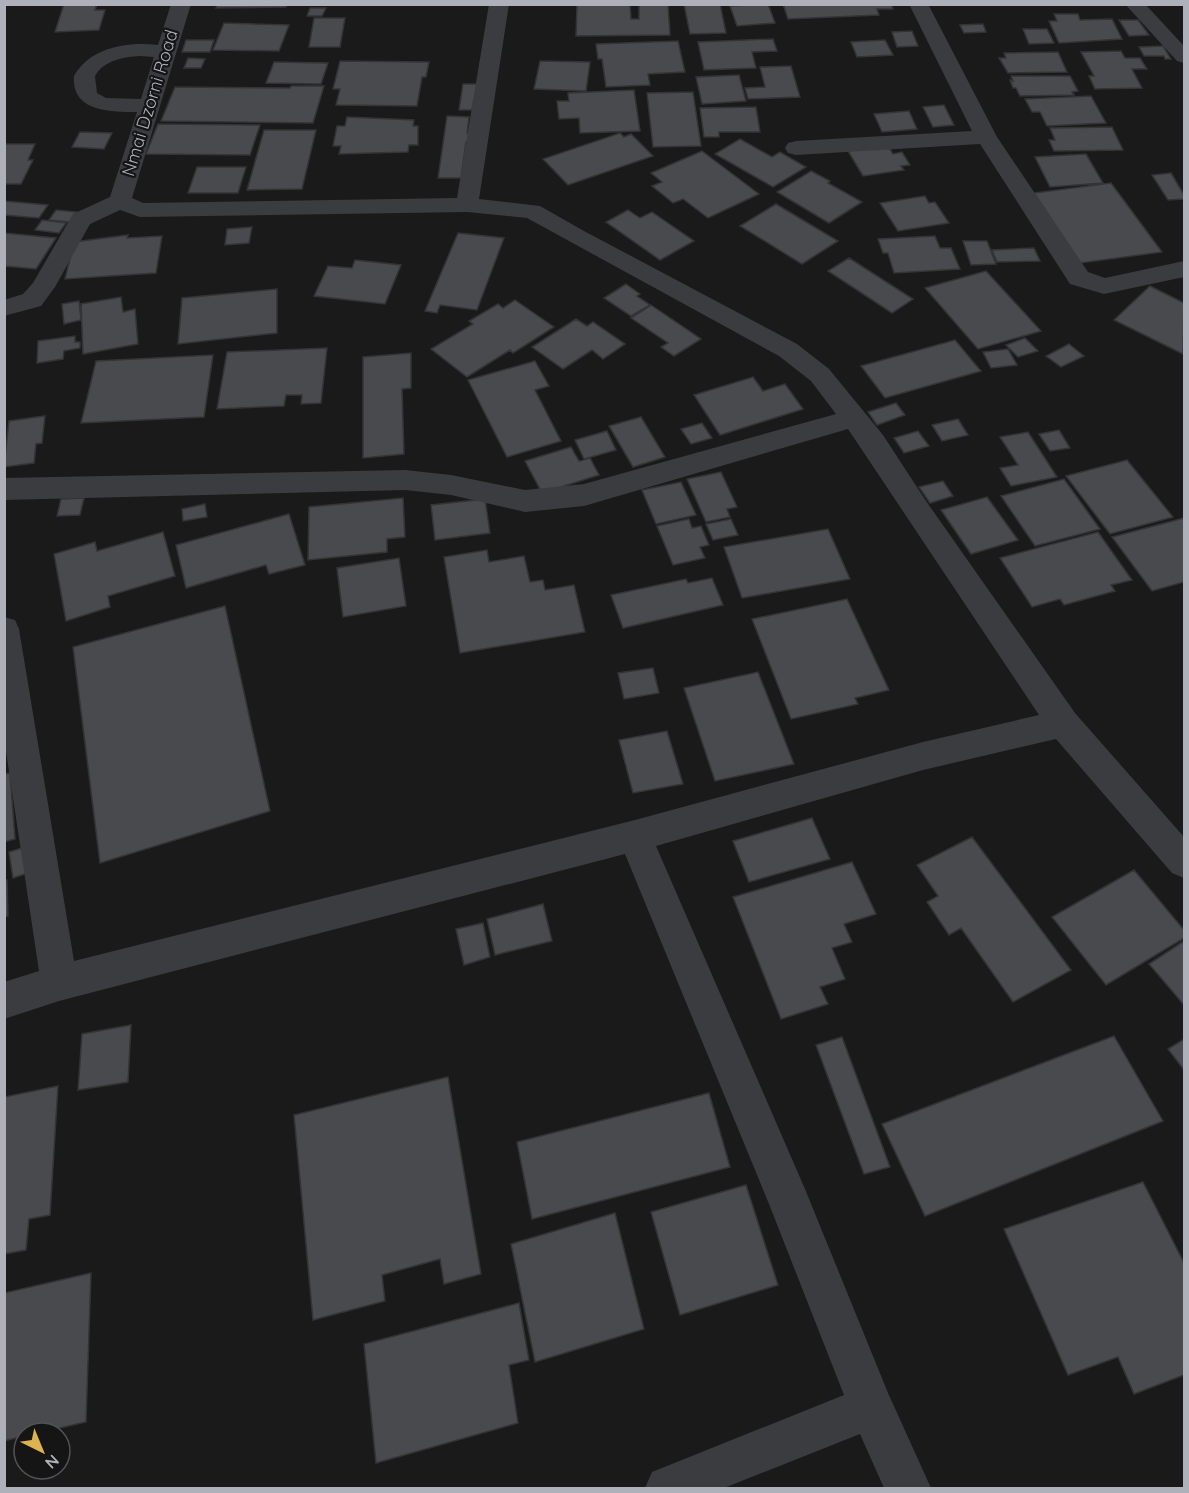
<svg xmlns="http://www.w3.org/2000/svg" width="1189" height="1493" font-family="Quicksand,sans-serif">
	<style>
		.building { fill: #494a4d; stroke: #343437; stroke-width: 1.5 }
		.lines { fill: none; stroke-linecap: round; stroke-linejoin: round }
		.minor { fill: #3b3c40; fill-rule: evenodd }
		.labels { text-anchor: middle; stroke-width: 4.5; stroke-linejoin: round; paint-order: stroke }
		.far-street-label { font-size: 18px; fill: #aeb1b9; stroke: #151516 }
	</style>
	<rect width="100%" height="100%" fill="#1a1a1b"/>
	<!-- building -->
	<path class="building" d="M64,4H97L95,10H105L99,30L55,32Z
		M218,4H287L286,7L216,8Z
		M577,4L630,5L631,19H639V4H668L670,35L576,36Z
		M684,4H720L726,33L690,34Z
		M768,4L775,23L737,26L730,6Z
		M783,4H891L893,9H877L879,15L788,19Z
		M310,8H326L322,16H307Z
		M1054,14H1078L1080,20L1112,19L1122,39L1059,43L1049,21H1057Z
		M314,18H345L340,47H309Z
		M1119,20H1138L1149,35L1129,36Z
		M224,23L289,25L279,51L213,50Z
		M983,24L986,32L964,33L960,25Z
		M1023,29H1047L1054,43L1029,44Z
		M912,31L918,46L897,47L892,32Z
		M773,39L777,51L752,52L756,68L704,70L698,42Z
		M186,40H214L210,52H182Z
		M885,40L893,55L857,57L851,42Z
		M678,41L685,72L648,74L650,85L606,87L602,59H598L596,44Z
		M1163,46L1171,59H1165L1164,56H1144L1139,47Z
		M1121,51L1125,58H1140L1147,69H1132L1142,88L1095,89L1089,76H1094L1081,52Z
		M1058,52L1067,72L1008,73L999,58H1006L1004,53Z
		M188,58L205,59L201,68H184Z
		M340,61L429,62L426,77H422L417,106L336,105L340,89H333Z
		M540,61L590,62L586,91L534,89Z
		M274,62L328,63L321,84L266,83Z
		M791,66L800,97L748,99L745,88L765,87L760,67Z
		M739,75L746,101L702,104L696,77Z
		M1011,76H1070L1078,91L1072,92L1074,95L1020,96L1016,88H1013L1010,80L1013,81Z
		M463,84H477L472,110H459Z
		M291,86H324L313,123L161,121L175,87L290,88Z
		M634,90L640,131L580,133L579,118L559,119L557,101H569L568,93Z
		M693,92L701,146L653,147L647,93Z
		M1091,96L1106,123L1047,126L1040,112H1032L1025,99Z
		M944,105L954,125L933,127L923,107Z
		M756,107L760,132H719V137H704L700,108Z
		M909,111L917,129L882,132L874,114Z
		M447,116L469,117L467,133H477L475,142H466L461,178H438Z
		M347,117L414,120L413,126H418V145H409L408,152L339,154L341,146H333L337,126H345Z
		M158,124L260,125L250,155L146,154Z
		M1112,127L1123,150L1054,151L1049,140H1055L1050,128Z
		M264,130H316L302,189L247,190Z
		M80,132L112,133L104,149L72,147Z
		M620,133L624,137L631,134L653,156L568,185L543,159Z
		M740,139L772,157L780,152L806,167L773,187L715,154Z
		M4,144H35L28,160H33L21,184H4Z
		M888,146L893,154L902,152L910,165L901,166L904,170L863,176L848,151Z
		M702,151L759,194L708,218L683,199L673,203L652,186L662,182L651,173Z
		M1086,154L1103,183L1050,187L1035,157Z
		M197,167H246L238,193H188Z
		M811,171L830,181L828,183L862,202L829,223L777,192Z
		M1171,173L1184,195V199L1168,200L1152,175Z
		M1111,183L1162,252L1080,263L1034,193Z
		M925,196L929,203L935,202L949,223L898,231L880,203Z
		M4,201L48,205L39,218L4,215Z
		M776,204L838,241L802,264L740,226Z
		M56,210L77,212L70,222L49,220Z
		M628,210L640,218L652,212L694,241L660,260L606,222Z
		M42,220L66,223L59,233L35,230Z
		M252,227L249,243L225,245L227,229Z
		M4,233L56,238L36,269L4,266Z
		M458,233L504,238L477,310L440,305L437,313L425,311Z
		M128,235L127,238L162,236L156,273L65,279L74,242Z
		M935,236L940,248H951L960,269L894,273L888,253H883L878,239Z
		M963,241H987L996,264L971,265Z
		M1034,248L1040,261L997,262L992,250Z
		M849,258L913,299L892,313L828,271Z
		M355,260L401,265L385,304L314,296L328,266L352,268Z
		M986,271L1041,331L978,349L925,288Z
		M626,284L640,294L637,296L650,305L631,316L604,298Z
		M1150,286L1184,303L1183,354L1114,320Z
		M277,289V333L178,344L182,298Z
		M121,297L123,312L135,309L138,344L83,354L81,304Z
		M515,300L554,327L513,353L510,350L467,377L431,349L473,324L469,321L498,304L503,308Z
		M79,301L81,320L64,324L62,304Z
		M651,305L701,339L674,356L661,347L668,343L631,318Z
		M576,319L587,326L593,322L625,344L603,359L592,350L563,369L532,347Z
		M75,336V342H80V348L64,351L63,359L37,363L38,341Z
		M1025,338L1038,351L1018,357L1006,345Z
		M955,340L981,371L885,398L861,366Z
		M1069,344L1084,356L1061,367L1046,356Z
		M327,348L321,403L301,404L302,395H286L284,406L217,409L227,352Z
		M1008,349L1017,365L991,368L983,352Z
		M411,353V388L402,389L404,454L363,458V357Z
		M213,355L204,417L81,423L96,361Z
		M535,361L549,386L535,390L561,441L507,457L468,380Z
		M753,377L763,391L785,384L803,409L720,435L694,395Z
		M896,403L905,415L877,425L868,412Z
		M45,416L42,443L36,444L34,463L4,467L9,421Z
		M641,417L665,457L633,467L609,426Z
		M958,419L968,435L942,441L932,425Z
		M702,423L712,438L691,444L681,429Z
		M1059,430L1070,448L1050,451L1039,434Z
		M607,431L616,450L584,459L575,440Z
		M918,431L929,446L904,453L894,438Z
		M1028,432L1057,477L1011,486L1000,468L1018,465L1000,437Z
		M571,447L579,461L590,458L599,475L542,493L525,461Z
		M1127,460L1173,517L1110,534L1066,476Z
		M721,472L737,507L727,509L730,517L706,522L687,479Z
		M1064,479L1100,529L1035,546L1001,496Z
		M943,481L953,496L930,503L919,487Z
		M681,482L696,515L656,524L642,490Z
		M987,497L1018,540L971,554L941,510Z
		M84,498L80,515L57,516L61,499Z
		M403,498L405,537L387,539V552L308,560L309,507Z
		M485,499L490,533L435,540L431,505Z
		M205,504L207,517L183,521L182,509Z
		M289,514L305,565L269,574L266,565L186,588L176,545Z
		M1184,518V582L1152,591L1112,537Z
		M689,519L692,528L701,526L709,545L700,547L705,558L673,565L657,526Z
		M731,519L738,535L713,540L706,524Z
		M828,529L850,579L742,598L724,547Z
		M163,532L175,576L108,596L110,607L66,621L54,554L95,542L97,551Z
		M1098,532L1132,580L1111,585L1115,591L1064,605L1060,599L1032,607L1000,558Z
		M487,550L489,562L524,556L530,582L543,580L545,590L574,585L585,632L460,653L444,557Z
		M399,558L406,606L343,617L337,568Z
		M712,578L723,605L623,628L611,595L686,579L688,583Z
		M847,599L889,690L855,698L858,704L791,719L752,619Z
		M225,606L270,811L100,863L73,647Z
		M653,668L659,693L624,699L618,673Z
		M758,672L794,764L715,781L684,688Z
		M667,731L683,784L633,793L619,740Z
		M10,773L15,839L4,842V774Z
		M812,818L830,859L749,882L733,841Z
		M972,837L1071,970L1013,1002L961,928L949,935L927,902L938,896L917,865Z
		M31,845L34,871L13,878L9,852Z
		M852,862L876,914L844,924L852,942L832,948L845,979L820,987L828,1004L781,1019L733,897Z
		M1134,870L1184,930V938L1106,985L1052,917Z
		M7,880L8,916L4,917V881Z
		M543,904L552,941L495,955L487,919Z
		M483,923L490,957L464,965L456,929Z
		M1184,941V1005L1149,964Z
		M131,1025L128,1082L78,1090L82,1034Z
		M1114,1036L1163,1121L925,1216L882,1124Z
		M842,1037L890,1167L864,1174L816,1045Z
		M1184,1039V1070L1168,1049Z
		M448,1077L481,1274L444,1284L440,1259L382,1275L385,1301L313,1320L294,1115Z
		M58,1086L50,1215L29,1219L26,1250L4,1254V1097Z
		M709,1093L730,1167L532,1219L517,1142Z
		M1143,1182L1184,1263V1375L1134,1394L1118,1357L1068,1375L1004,1229Z
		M746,1185L778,1285L680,1315L651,1212Z
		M615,1213L644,1329L535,1362L511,1244Z
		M91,1273L86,1422L38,1433H24V1436L4,1441V1293Z
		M519,1303L529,1360L509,1365L518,1423L376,1463L364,1344Z"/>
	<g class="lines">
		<!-- minor -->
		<path class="minor" d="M171,4H191L132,198L143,203L457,198L489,4H509L479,199L540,206L584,231L797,344L829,369L883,435L926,501L1075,713L1184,837V878L1172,873L1056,739L923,770L656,846L805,1189L888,1393L931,1488H884L860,1434L724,1488H645L652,1472L844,1395L769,1204L625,854L59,1001L4,1019V982L39,971L4,738V617L15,620L19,629L74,961L635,820L923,742L1039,715L848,429L584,506L525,512L451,495L405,490L4,500V478L405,470L451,475L525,490L584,484L836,414L811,381L779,356L527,218L467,212L140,217L120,210L90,224L55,287L41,306L4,316V300L23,294L33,283L73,214L110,197L137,112C111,112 71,112 74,76C90,47 128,41 158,45ZM140,56L154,57L141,99L106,98L97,93L95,76C104,60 124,57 140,56Z
			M909,4H928L997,137L1088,272L1105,278L1184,261V277L1104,294L1070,284L980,144L796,155L788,153L785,148L788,143L796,141L972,131Z
			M1125,4H1145L1184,46V63L1177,61Z"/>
	</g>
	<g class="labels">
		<!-- far-street labels -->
		<g class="far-street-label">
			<text transform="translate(150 103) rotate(-73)" y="6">Nmai Dzorni Road</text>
		</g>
	</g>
	<!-- border -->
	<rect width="1189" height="1493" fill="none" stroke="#aeb1b9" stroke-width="12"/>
	<!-- north arrow -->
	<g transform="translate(42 1451) rotate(137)"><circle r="28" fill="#151516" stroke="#525357" stroke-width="1.5"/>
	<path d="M0-4.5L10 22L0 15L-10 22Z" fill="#ddb250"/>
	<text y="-9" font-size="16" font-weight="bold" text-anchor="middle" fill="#aeb1b9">N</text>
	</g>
</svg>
